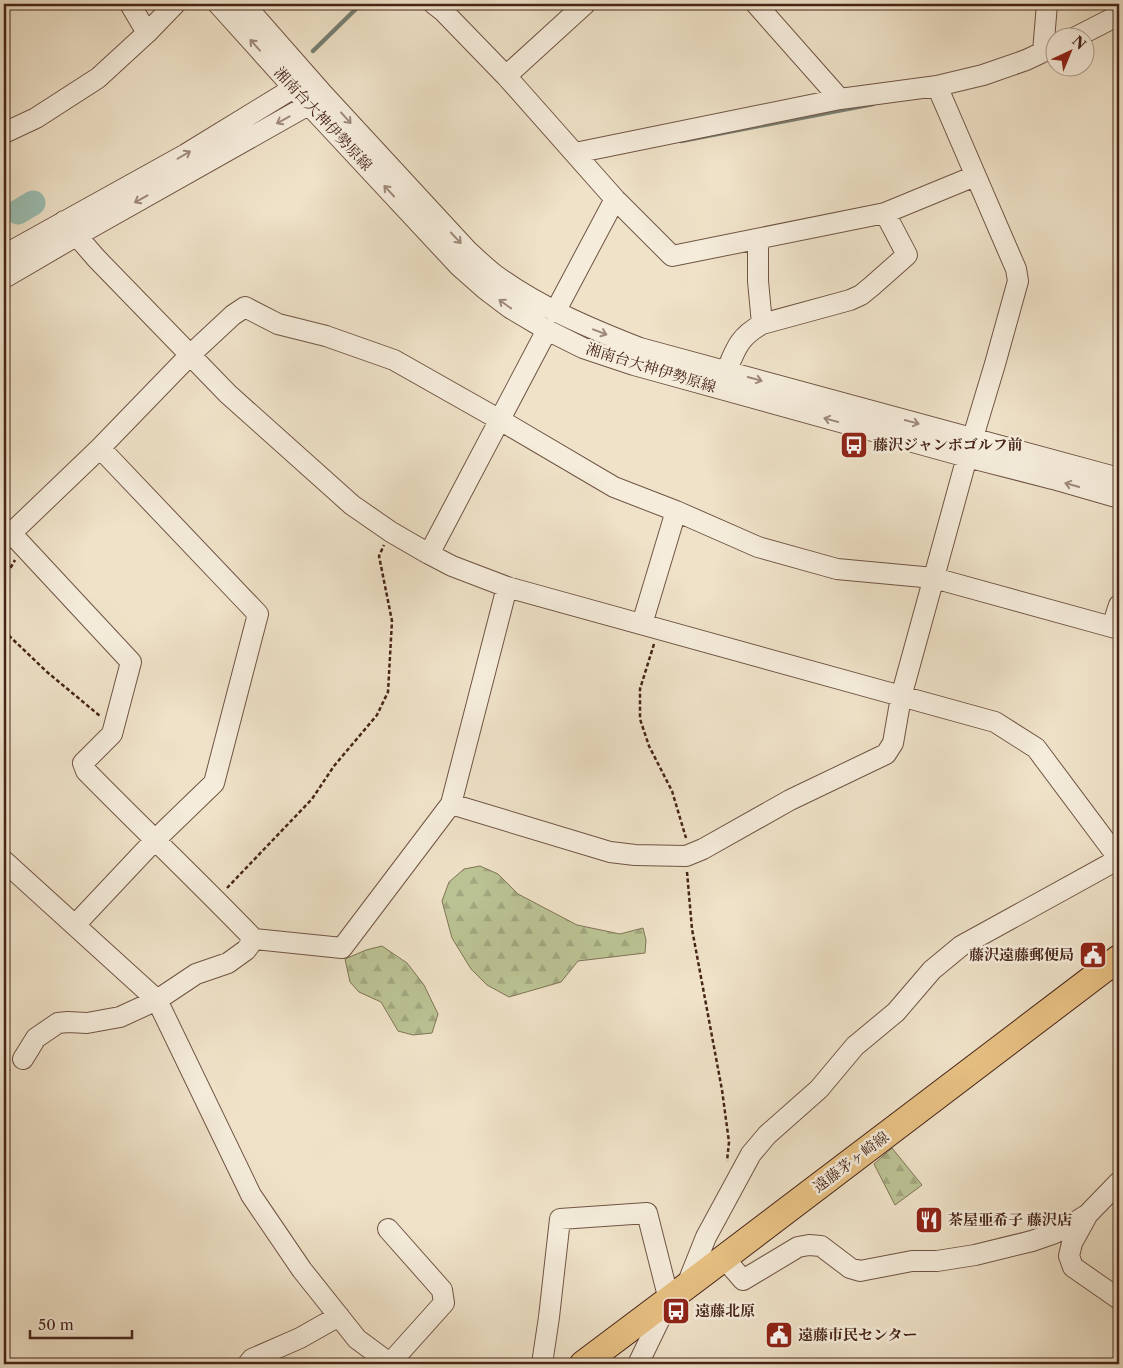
<svg xmlns="http://www.w3.org/2000/svg" width="1123" height="1368" font-family="'Libre Caslon Text','Noto Serif JP',serif">
	<style>
		.forest { fill: url(#forest-firs); stroke: #807456 }
		.lines { fill: none; stroke-linecap: round; stroke-linejoin: round }
		.stream { stroke: #788074; stroke-width: 4.5 }
		.river { stroke: #9abeb2; stroke-width: 25 }
		.minor-casing { stroke: #705444; stroke-width: 22 }
		.major-casing { stroke: #462418; stroke-width: 28 }
		.path { stroke: #462418; stroke-width: 2.5; stroke-dasharray: 4 2.5; stroke-linecap: butt }
		.minor { stroke: #f5ecdb; stroke-width: 20 }
		.major { stroke: #e8c184; stroke-width: 26 }
		.oneway { stroke: #9e887a }
		.labels { text-anchor: middle; stroke-width: 5; stroke-linejoin: round; paint-order: stroke }
		.street-label { font-size: 15px; fill: #462418; stroke: #f5ecdb }
		.poi-label { font-size: 15px; font-weight: bold; fill: #462418; stroke: #f5ecdb; text-anchor: start }
	</style>
	<defs>
		<pattern id="forest-firs" width="22" height="20" patternUnits="userSpaceOnUse" patternTransform="scale(1.25)"><rect width="22" height="20" fill="#bbc394"/><path d="M5 1l3.5 6h-7zM16 11l3.5 6h-7z" fill="#a2a77f"/></pattern>
	</defs>
	<rect width="100%" height="100%" fill="#efe2c8"/>
	<filter id="stains"><feTurbulence type="fractalNoise" baseFrequency=".004" numOctaves="4"/><feColorMatrix values="0 0 0 0 .2 0 0 0 0 .09 0 0 0 0 .02 0 0 0 .5 -.17"/></filter>
	<radialGradient id="worn" r=".72"><stop offset=".6" stop-color="#630" stop-opacity="0"/><stop offset="1" stop-color="#630" stop-opacity=".3"/></radialGradient>
	<!-- forest -->
	<path class="forest" d="M480,866L498,874L518,894L577,925L620,934L643,928L646,940L645,953L578,961L561,982L509,997L487,985L471,969L452,938L442,901L449,882L464,869Z
		M382,946L407,963L424,985L438,1014L432,1033L413,1035L398,1031L381,1002L359,992L350,982L345,959L366,950Z
		M892,1148L922,1185L895,1205L874,1164Z"/>
	<g class="lines">
		<!-- stream -->
		<path class="stream" d="M405,4L429,9
			M313,51L361,4
			M681,141L873,104"/>
		<!-- river -->
		<path class="river" d="M18,212L33,203"/>
		<!-- minor casing -->
		<g class="minor-casing">
			<path id="minor" d="M130,4L147,33
				M218,4L309,105L459,266L485,289L510,308L547,330L583,348L634,365L967,457L1053,479L1119,498
				M244,4L324,95L468,251C477,259 485,267 494,274C539,307 589,328 640,348L1119,478
				M434,4L443,11L506,76L615,199L672,256L885,213L975,176
				M756,4L840,99
				M1074,38L1119,15
				M1043,52L1047,4
				M506,76L585,4
				M4,133L36,118L98,78L147,33L175,4
				M575,153L840,99L937,86L983,75L1026,60L1056,46
				M64,221L96,258L228,394L352,505L391,532L429,554L452,566L507,587L995,722L1036,748L1119,859
				M758,239V281L762,324
				M4,255L186,154L305,81
				M4,278L76,236L319,99
				M555,312L615,199
				M726,372C736,348 739,337 762,324L850,300L861,295L872,286L907,255L885,213
				M11,533L131,662L112,734L83,763L86,771C142,828 199,882 254,939L342,948L451,804L507,587
				M4,540L100,448L190,355L233,315L245,307L278,324L326,336L394,360L500,420L614,487L676,511L758,547L837,569L934,578L1119,629
				M429,554L547,330
				M642,624L676,511
				M1112,627L1119,605
				M451,804L610,852L635,855L686,856L703,849L790,800L886,754L893,743L901,697L967,457L995,364L1018,281L1016,269L937,86
				M4,861L157,1000L251,1195L302,1270L357,1339L384,1359L397,1364
				M75,925L154,841L214,783L258,614L100,448
				M23,1059L36,1038L58,1023L68,1022L87,1023L120,1017L157,1000L196,974L228,963L246,950L254,939
				M1119,1182L1088,1214L1072,1243L1069,1256L1073,1267L1119,1299
				M388,1229L442,1290L444,1303L391,1362
				M724,1258L743,1280L798,1247L809,1245L821,1246L850,1268L860,1271L912,1261H937L975,1255L1032,1241L1055,1233L1072,1224L1088,1214
				M686,1287L706,1237L751,1154L767,1135L819,1089L855,1046L896,1012L932,970L961,946L1119,859
				M248,1364L252,1359L300,1338L339,1316
				M542,1364L549,1317L560,1219L647,1213L669,1300L638,1364"/>
		</g>
		<!-- major casing -->
		<g class="major-casing">
			<path id="major" d="M583,1364L724,1258L1119,958"/>
		</g>
		<!-- path -->
		<path class="path" d="M4,579L15,560
			M4,631L47,672L100,716
			M654,644L640,689V719L649,746L672,791L686,838
			M687,872L692,929L722,1090L729,1142L727,1161
			M227,888L312,799L334,766L377,715L388,692L392,621L379,556L384,545
			M4,1074L10,1069"/>
		<!-- minor -->
		<use href="#minor" class="minor"/>
		<!-- major -->
		<use href="#major" class="major"/>
	</g>
	<!-- one-way arrows -->
	<defs><path id="oneway-shaft" d="M-6 0H5M1.5-3L5.5 0L1.5 3" fill="none" stroke-width="1.6" stroke-linecap="round" stroke-linejoin="round" transform="scale(1.25)"/></defs>
	<g class="oneway">
		<use href="#oneway-shaft" transform="translate(255 45) rotate(-132)"/>
		<use href="#oneway-shaft" transform="translate(346 118) rotate(48)"/>
		<use href="#oneway-shaft" transform="translate(283 120) rotate(151)"/>
		<use href="#oneway-shaft" transform="translate(184 155) rotate(-30)"/>
		<use href="#oneway-shaft" transform="translate(389 191) rotate(-133)"/>
		<use href="#oneway-shaft" transform="translate(141 199) rotate(151)"/>
		<use href="#oneway-shaft" transform="translate(456 238) rotate(47)"/>
		<use href="#oneway-shaft" transform="translate(505 304) rotate(-144)"/>
		<use href="#oneway-shaft" transform="translate(600 332) rotate(21)"/>
		<use href="#oneway-shaft" transform="translate(755 379) rotate(15)"/>
		<use href="#oneway-shaft" transform="translate(831 420) rotate(-165)"/>
		<use href="#oneway-shaft" transform="translate(912 422) rotate(15)"/>
		<use href="#oneway-shaft" transform="translate(1072 485) rotate(-164)"/>
	</g>
	<!-- icons -->
	<defs>
		<g id="bus-square" transform="scale(1.4375)"><rect x="-9" y="-9" width="18" height="18" rx="4" fill="#8f2418" stroke="#f5ecdb"/><path d="M-5-6H5V4H4V6H2V4H-2V6H-4V4H-5ZM-3.5-4V0h7V-4ZM-3.5 1.2v1.5H-2V1.2ZM2 1.2v1.5H3.5V1.2Z" fill="#fff"/></g>
		<g id="civic-square" transform="scale(1.4375)"><rect x="-9" y="-9" width="18" height="18" rx="4" fill="#8f2418" stroke="#f5ecdb"/><path d="M-.6-6.5H3V-4.5H.6V-3L4-1V1h2V6H-6V1h2V-1L-.6-3ZM-1.2 2.5V6h2.4V2.5Z" fill="#fff"/></g>
		<g id="restaurant-square" transform="scale(1.4375)"><rect x="-9" y="-9" width="18" height="18" rx="4" fill="#8f2418" stroke="#f5ecdb"/><path d="M-5-6h1v4h1v-4h1v4h1v-4h1v5L-1.5 .5V6h-2V.5L-5-1ZM5-6V6H3V1.5H1.5Q1.5-4 5-6Z" fill="#fff"/></g>
	</defs>
	<g fill-rule="evenodd">
		<use href="#bus-square" x="854" y="445"/>
		<use href="#civic-square" x="1093" y="955"/>
		<use href="#restaurant-square" x="929" y="1220"/>
		<use href="#bus-square" x="676" y="1311"/>
		<use href="#civic-square" x="779" y="1335"/>
	</g>
	<g class="labels">
		<!-- street labels -->
		<g class="street-label">
			<text transform="translate(323 119) rotate(47)" y="5">湘南台大神伊勢原線</text>
			<text transform="translate(651 368) rotate(17)" y="5">湘南台大神伊勢原線</text>
			<text transform="translate(851 1162) rotate(-37)" y="5">遠藤茅ヶ崎線</text>
		</g>
		<!-- poi labels -->
		<g class="poi-label">
			<text x="873" y="450">藤沢ジャンボゴルフ前</text>
			<text x="1074" y="960" text-anchor="end">藤沢遠藤郵便局</text>
			<text x="948" y="1225">茶屋亜希子 藤沢店</text>
			<text x="695" y="1316">遠藤北原</text>
			<text x="798" y="1340">遠藤市民センター</text>
		</g>
	</g>
	<!-- margin -->
	<rect width="1123" height="1368" fill="none" stroke="#efe2c8" stroke-width="20"/>
	<rect x="5" y="5" width="1113" height="1358" fill="none" stroke="#462418" stroke-width="2.5"/>
	<rect x="10" y="10" width="1103" height="1348" fill="none" stroke="#462418"/>
	<!-- north arrow -->
	<g transform="translate(1070 52) rotate(44)"><circle r="24" fill="#f5ecdb" stroke="#af9c8d"/>
	<path d="M0-4L9 19L0 12L-9 19Z" fill="#8f2418"/>
	<text y="-8" font-size="14" font-weight="bold" text-anchor="middle" fill="#462418">N</text>
	</g>
	<!-- scale -->
	<path d="M30 1330v8h102v-8" fill="none" stroke="#462418" stroke-width="2.5"/>
	<text x="38" y="1330" font-size="15" fill="#462418" stroke="#f5ecdb" stroke-width="4" paint-order="stroke">50 m</text>
	<rect width="100%" height="100%" filter="url(#stains)"/>
	<rect width="100%" height="100%" fill="url(#worn)"/>
</svg>
